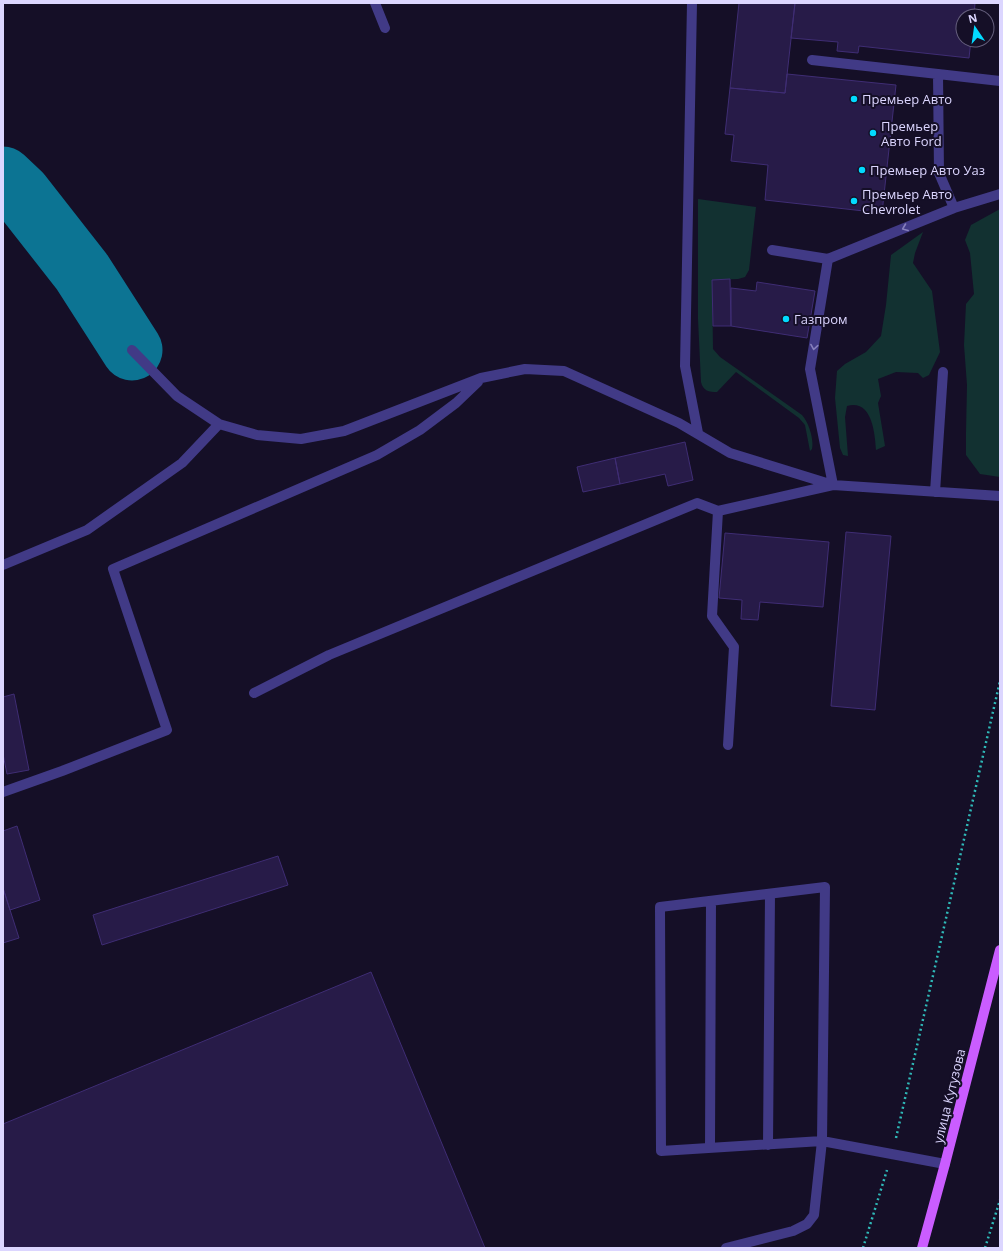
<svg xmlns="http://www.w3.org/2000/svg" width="1003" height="1251" font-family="'Open Sans',sans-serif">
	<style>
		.green { fill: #123131 }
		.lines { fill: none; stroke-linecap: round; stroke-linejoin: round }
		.taxiway { stroke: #0c7493; stroke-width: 61 }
		.building { fill: #271b48; stroke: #3f2d74 }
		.path { stroke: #2fb9b8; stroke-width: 2.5; stroke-dasharray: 2 3; stroke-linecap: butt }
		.lane { stroke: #413a86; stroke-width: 10 }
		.primary { stroke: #ca5dff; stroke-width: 10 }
		.oneway { stroke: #8780bc }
		.poi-dot { fill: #02daff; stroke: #150f27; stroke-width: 1.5 }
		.labels { text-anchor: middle; stroke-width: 4; stroke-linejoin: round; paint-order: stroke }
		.poi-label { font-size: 13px; fill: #dcd6ff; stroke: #150f27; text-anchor: start }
		.street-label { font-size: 13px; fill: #dcd6ff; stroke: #150f27 }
	</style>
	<rect width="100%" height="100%" fill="#150f27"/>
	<!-- green -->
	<path class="green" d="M698,199L756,207L749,270L745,277L738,279L712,280L713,349L720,357L802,415C809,423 814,439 812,449L810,451L805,425L799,418L736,372L717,392C709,392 703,391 701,382L698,319Z
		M1000,209V477L980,474L966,455V433L967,385L964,345L966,304L974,294L970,253L965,240L971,225Z
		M923,232L915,253L913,263L932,291L940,352L929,375L923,378L918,373L896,372L878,379L881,396L878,403L885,446L876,450C875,433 872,399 847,406L845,417L848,456L843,455L840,448L835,398L837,371L845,364L866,352L881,336L886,305L891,255Z"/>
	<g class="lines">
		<!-- taxiway -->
		<path class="taxiway" d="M3,177L21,194L82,272L132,350"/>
	</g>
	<!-- building -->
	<path class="building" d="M739,3H795L785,93L730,88Z
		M795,3H975L974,16H963V40H971L969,58L859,46L858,53L837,51L838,42L791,38Z
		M787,74L896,85L882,213L765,200L768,165L731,161L734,135L725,134L730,88L785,93Z
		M730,279L731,326H713L712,280Z
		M757,282L815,291L807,338L731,326V288L756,291Z
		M685,442L693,480L668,486L665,474L620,484L615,458Z
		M615,458L620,484L583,492L577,467Z
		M846,532L891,536L875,710L831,706Z
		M725,533L829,542L823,607L760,602L758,620L741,619L742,600L719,598Z
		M14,694L29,770L7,774L3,754V697Z
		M17,826L40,900L10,910L3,888V831Z
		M278,856L288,885L102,945L93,915Z
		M3,888L19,938L3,943Z
		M371,972L485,1248H3V1124Z"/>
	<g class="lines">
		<!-- path -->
		<path class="path" d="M896,1138L1000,681
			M863,1248L887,1170
			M985,1248L1000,1200"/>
		<!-- lane -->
		<path class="lane" d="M375,3L385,28
			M692,3L685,366L698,433
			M812,60L938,74
			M954,208L939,173L938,74L1000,81
			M772,250L828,259
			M132,350L177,396L219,424L257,435L301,439L344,431L481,378L525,369L564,371L679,423L730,453L833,485L810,369L828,259L954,208L1000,194
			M935,492L943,372
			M718,511L712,616L734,647L728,745
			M3,565L87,530L182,463L219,424
			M254,693L329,655L697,503L718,511L833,485L1000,496
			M3,792L62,771L167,730L113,569L377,455L420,430L456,403L478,382
			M768,1145L770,894
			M710,1148L711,901
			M726,1248L793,1231L807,1224L814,1215L822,1141L825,887L660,907L661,1151L822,1141L945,1164"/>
		<!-- primary -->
		<path class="primary" d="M922,1248L945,1164L1000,950"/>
	</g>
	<!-- one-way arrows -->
	<defs><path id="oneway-chevron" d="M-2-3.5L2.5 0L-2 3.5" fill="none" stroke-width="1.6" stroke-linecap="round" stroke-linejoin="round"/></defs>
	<g class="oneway">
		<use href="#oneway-chevron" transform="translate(905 228) rotate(158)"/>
		<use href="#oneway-chevron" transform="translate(814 347) rotate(99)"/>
	</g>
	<!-- markers -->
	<g class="poi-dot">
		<circle cx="854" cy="99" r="4"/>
		<circle cx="873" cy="133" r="4"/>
		<circle cx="862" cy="170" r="4"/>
		<circle cx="854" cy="201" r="4"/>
		<circle cx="786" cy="319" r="4"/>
	</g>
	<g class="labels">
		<!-- poi labels -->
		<g class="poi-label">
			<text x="862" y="104">Премьер Авто</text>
			<text x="881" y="131">Премьер<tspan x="881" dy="15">Авто Ford</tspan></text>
			<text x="870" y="175">Премьер Авто Уаз</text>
			<text x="862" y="199">Премьер Авто<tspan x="862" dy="15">Chevrolet</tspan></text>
			<text x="794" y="324">Газпром</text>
		</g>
		<!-- street labels -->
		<g class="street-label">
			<text transform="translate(949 1096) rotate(-76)" y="5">улица Кутузова</text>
		</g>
	</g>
	<!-- border -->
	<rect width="1003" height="1251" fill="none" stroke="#dcd6ff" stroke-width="8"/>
	<!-- north arrow -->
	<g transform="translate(975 28) rotate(347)"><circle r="19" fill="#150f27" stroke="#655f7d"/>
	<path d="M0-3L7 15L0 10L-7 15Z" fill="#02daff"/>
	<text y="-6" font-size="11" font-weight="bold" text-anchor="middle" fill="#dcd6ff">N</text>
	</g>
</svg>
